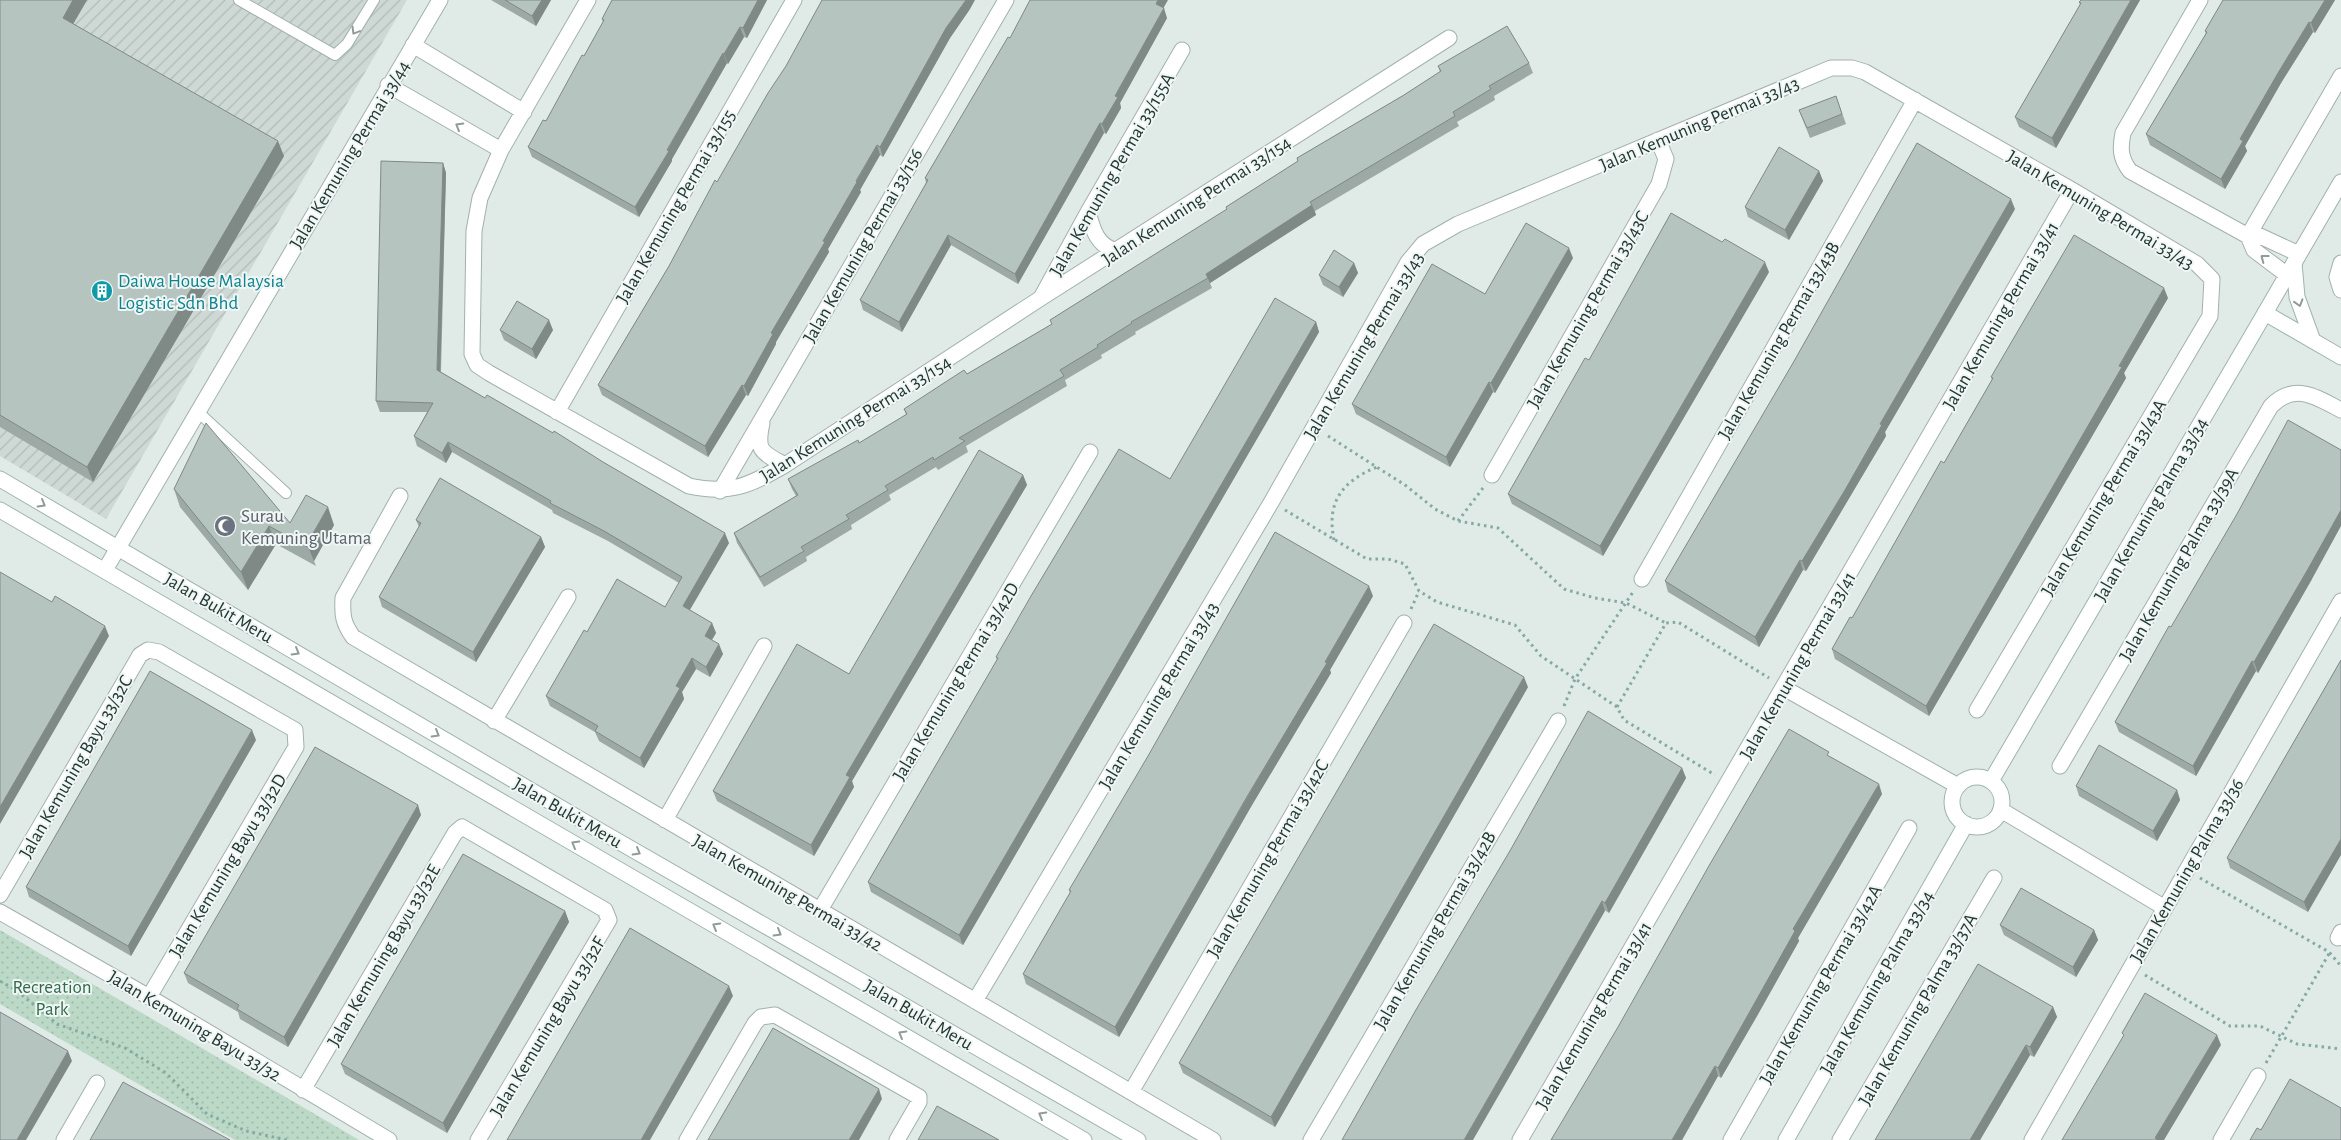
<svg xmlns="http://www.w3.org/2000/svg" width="2341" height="1140" font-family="'Alegreya Sans',sans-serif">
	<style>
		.industrial { fill: url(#industrial-furrows) }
		.park { fill: url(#park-dots) }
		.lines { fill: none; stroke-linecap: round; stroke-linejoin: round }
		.lane-casing { stroke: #a3b1ad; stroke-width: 12 }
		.street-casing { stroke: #a3b1ad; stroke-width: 17 }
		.secondary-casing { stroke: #a0b4af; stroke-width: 17 }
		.path { stroke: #83aaa3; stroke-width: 3; stroke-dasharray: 2.5 4; stroke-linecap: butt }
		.lane { stroke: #fff; stroke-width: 10 }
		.street { stroke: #fff; stroke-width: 15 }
		.secondary { stroke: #fff; stroke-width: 15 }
		.wall { fill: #9da9a5 }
		.shaded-wall { fill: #7f8986 }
		.building { fill: #b6c4c0; stroke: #7f8986 }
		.oneway { stroke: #909c9a }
		.labels { text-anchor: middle; stroke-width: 4; stroke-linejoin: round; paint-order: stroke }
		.street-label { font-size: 19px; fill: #223835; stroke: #f0f6f4 }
		.culture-label { font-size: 19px; fill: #0d838f; stroke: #f0f6f4; text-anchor: start }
		.worship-label { font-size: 19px; fill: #5b616d; stroke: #f0f6f4; text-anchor: start }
		.park-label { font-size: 19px; fill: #306b4e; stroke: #f0f6f4 }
	</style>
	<defs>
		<pattern id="industrial-furrows" width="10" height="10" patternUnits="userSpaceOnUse" patternTransform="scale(1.25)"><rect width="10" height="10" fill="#ced9d5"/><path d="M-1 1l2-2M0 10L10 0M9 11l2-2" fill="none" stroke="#b1bbb7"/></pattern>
		<pattern id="park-dots" width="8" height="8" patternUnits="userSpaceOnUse" patternTransform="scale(1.25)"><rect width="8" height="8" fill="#bbd9c6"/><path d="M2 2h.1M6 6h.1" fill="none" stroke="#a0bbab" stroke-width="1.8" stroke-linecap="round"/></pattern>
	</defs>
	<rect width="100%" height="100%" fill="#e0eae6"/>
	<!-- industrial -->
	<path class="industrial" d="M0,0H407L106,519L0,456Z"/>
	<!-- park -->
	<path class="park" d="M0,930L359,1140H235L0,1004Z"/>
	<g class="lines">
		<!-- lane casing -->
		<g class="lane-casing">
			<path id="lane" d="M239,0L335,55L347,44L374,0
				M198,412L286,493"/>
		</g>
		<!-- street casing -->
		<g class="street-casing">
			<path id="street" d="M588,0L501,150L480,198L474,231L472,354L477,365L489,373L689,486C731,495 750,485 785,465L1041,298L1449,38
				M2200,0L2123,133C2120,148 2120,158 2130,171L2248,236H2260L2299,254
				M413,45L524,112
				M388,85L501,150
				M1088,212C1093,230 1097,246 1117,251
				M2248,236L2341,76
				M2248,236L2254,250L2287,275
				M2341,263L2337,277L2341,290
				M1042,296L1088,212L1182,50
				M2265,313L2341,182
				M557,412L794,0
				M762,423C756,451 761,452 785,465
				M1492,475L1659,184L1666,159L1658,140
				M720,491L1006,0
				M400,496L343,598C342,615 343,623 353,637L1213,1140
				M105,570L440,0
				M1642,579L1915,100
				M1784,688L1958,786
				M494,721L568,597
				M2060,766L2271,406C2295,382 2316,397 2341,410
				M2001,810L2165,908
				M665,820L764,646
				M0,895L140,655L148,650L159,652L295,730L296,747L149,997
				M820,910L1090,452
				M0,912L149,997L389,1140
				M2338,938L2341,932
				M975,1001L1272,501L1408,262L1423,244L1458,224L1831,68H1852L1865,72L2072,190L2197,264L2212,279L2210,316L1977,710
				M303,1090L455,833L462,827L605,910L609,920L478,1140
				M1131,1092L1404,623
				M64,1140L97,1083
				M687,1140L755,1023L761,1017L775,1015L919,1097V1102L897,1140
				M1311,1140L1558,721
				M1520,1140L2072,190
				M1731,1140L1909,828
				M1840,1140L1994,878
				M2032,1140L2341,601
				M2221,1140L2258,1076"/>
		</g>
		<!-- secondary casing -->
		<g class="secondary-casing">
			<path id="secondary" d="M2294,263L2297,297L2313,341
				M0,479L602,832L1138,1140
				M0,510L1084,1140
				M1952 802a25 25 0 1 1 50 0a25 25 0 1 1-50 0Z
				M1991,781L2265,313L2341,357
				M1786,1140L1966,824"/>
		</g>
		<!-- path -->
		<path class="path" d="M1328,436L1405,485L1435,509L1458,521L1498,528L1564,589L1595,598L1626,603L1666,623
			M1285,510L1367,559H1388L1405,564L1419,591L1437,602L1515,625L1541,656L1617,707L1624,720L1715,775
			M1458,521L1483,488
			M1334,540C1326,501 1343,481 1377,467
			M1411,609L1419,591
			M1564,706L1575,679L1633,592
			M1617,707L1666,623L1678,622L1769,678
			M2200,878L2329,952L2341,966
			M2145,975L2230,1026H2260L2297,1044L2341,1049
			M0,981L16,990L57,1024L125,1048L166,1073L207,1114L246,1131L287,1140
			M2266,1063L2330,952"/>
		<!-- lane -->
		<use href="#lane" class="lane"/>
		<!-- street -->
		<use href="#street" class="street"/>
		<!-- secondary -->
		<use href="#secondary" class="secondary"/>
	</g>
	<!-- wall -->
	<path class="wall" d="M0,0H87L73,24L284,156L93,482L0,427Z
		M491,0H551L536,26Z
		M612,0H767L747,38L744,37L728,64L727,63L672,159V161L639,217L532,157L528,147L546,121L603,23L602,19Z
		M2140,0L2056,148L2019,127L2015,117L2080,5L2079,2Z
		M2335,0L2315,33L2313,32L2281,83L2245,146L2247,151L2225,189L2150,145L2146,134L2206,34L2205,31Z
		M970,9L950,38L883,157L880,155L860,190L861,192L828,249L829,252L776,342V344L748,396L746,395L708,457L602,395L598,385L669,266L717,182Z
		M1167,18L1120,103L1121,108L1106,134L1104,133L1018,284L951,245L902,332L863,310L860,300L926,183L925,178L1010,38Z
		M1529,63L1533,73L1494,96L1495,100L1457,122L1459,126L1315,211L1316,215L1210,283L1212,288L1135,332L1136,334L1101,355L1102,358L1065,380L1067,386L966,446L968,452L938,470L936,467L889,495L891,500L851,525L852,529L806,557L807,561L764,587L737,543L734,533L796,496L792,489L788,479L859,443L906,415L904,409L967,374L1052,324L1050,320L1227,210L1226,207L1298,161L1297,158L1404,95L1440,72L1438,66Z
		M1836,96L1846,124L1810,138L1799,110Z
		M443,163L446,173L441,372L729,543L690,610L712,623L716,633L712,640L723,654L710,677L696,669L682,692L684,699L644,768L599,741L595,732L550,706L546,696L587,632L665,607L679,583L608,541L553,513L552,510L452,452L446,463L417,446L414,436L427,412H380L376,401Z
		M1819,171L1823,181L1789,240L1748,217L1745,207Z
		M2015,209L1885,432L1886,436L1848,500L1806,571L1803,570L1759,647L1668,592L1665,581Z
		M1573,258L1495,393L1493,392L1450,467L1356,414L1352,404Z
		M1354,263L1358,273L1343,297L1323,285L1319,275Z
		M1769,272L1603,556L1512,504L1508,494L1589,360Z
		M2168,298L2124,373L2126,378L1929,716L1835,659L1832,649L1852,618L1944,463L1992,380L1991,377Z
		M1316,322L1319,332L963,945L871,892L868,882L997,660L996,657L1170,479Z
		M500,330H553L536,359L504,340Z
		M1023,475L1027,485L852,781L854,787L814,856L717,801L713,791L849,674Z
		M174,489L290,523L334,525L314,561L316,566L276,544L248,590L180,507Z
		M416,520L541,537L545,547L476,662L382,607L379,597L419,527Z
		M2312,579L2258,673L2256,671L2196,776L2119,732L2115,722L2171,627Z
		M1373,596L1330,670L1331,673L1252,805L1119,1037L1026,984L1023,974L1070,893L1069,890Z
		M2341,660L2308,912L2230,868L2227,858Z
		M1528,687L1275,1127L1183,1073L1179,1063Z
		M256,740L131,956L29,897L26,887Z
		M1831,757L1882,794L1798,938L1799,941L1757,1016L1721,1078L1718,1076L1682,1140H1551Z
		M1682,768L1686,778L1609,913L1511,849Z
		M2076,786L2177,790L2180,800L2157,841L2079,796Z
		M421,815L288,1047L240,1019L238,1012L188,983L184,973Z
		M565,911L569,922L447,1133L345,1074L341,1064Z
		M2000,925L2094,930L2098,940L2076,977L2004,935Z
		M2053,1007L2057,1017L2034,1057L2030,1055L1980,1140H1875Z"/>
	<!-- shaded-wall -->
	<path class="shaded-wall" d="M73,0H87L68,33L63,18Z
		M542,0H551L536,26L532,16Z
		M758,0H767L747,38L743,28Z
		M966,0H975L970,9L950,38L883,157L880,147L946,28Z
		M1158,0H1168L1160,14L1156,4Z
		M2131,0H2140L2056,148L2052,138Z
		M2325,0H2335L2315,33L2311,23Z
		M1164,8L1167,18L1120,103L1121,108L1106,134L1102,124L1115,96Z
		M2309,22L2313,32L2281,83L2245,146L2247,151L2225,189L2221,179L2240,139L2278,73Z
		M740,27L744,37L728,64L724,54Z
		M723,53L727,63L672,159V161L639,217L635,207Z
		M1100,123L1104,133L1018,284L1015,274Z
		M278,141L284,156L93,482L87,467Z
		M877,145L880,155L860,190L861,192L828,249L829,252L776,342V344L748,396L744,386L771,333Z
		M443,163L446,173L440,380L437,370Z
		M1819,171L1823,181L1789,240L1785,230Z
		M2011,199L2015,209L1885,432L1886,436L1806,571L1802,561L1880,424Z
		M1312,205L1316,215L1210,283L1206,274Z
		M948,235L951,245L902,332L899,322Z
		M1569,248L1573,258L1495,393L1491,383Z
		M1765,262L1769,272L1603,556L1600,546Z
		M1354,263L1358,273L1343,297L1339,287Z
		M2164,288L2168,298L2124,373L2126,378L1929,716L1926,706Z
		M549,320L553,330L536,359L532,349Z
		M1316,322L1319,332L963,945L959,935Z
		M1489,382L1493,392L1450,467L1446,457Z
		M742,385L746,395L708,457L705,446Z
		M448,442L452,452L446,463L442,453Z
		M1023,475L1027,485L852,781L854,787L814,856L811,845L846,775Z
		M328,507L334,525L314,561L307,544Z
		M2341,510V526L2312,579L2258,673L2254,662Z
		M269,526L276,544L248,590L241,572Z
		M725,533L729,543L686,616L683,606Z
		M541,537L545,547L476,662L473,652Z
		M1800,560L1803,570L1759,647L1755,637Z
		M1369,586L1373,596L1330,670L1331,673L1252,805L1119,1037L1115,1027Z
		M712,623L716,633L708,646L705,636Z
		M105,626L109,636L0,824V807Z
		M719,644L723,654L710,677L706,667Z
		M692,658L696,669L682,692L684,699L644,768L640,758L676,686Z
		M2252,661L2256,671L2196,776L2193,766Z
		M1524,677L1528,687L1275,1127L1271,1117Z
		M252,730L256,740L131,956L128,946Z
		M1682,768L1686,778L1609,913L1605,903Z
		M1879,784L1882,794L1798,938L1799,941L1757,1016L1721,1078L1718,1068L1793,929Z
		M2177,790L2180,800L2157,841L2153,831Z
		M418,805L421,815L288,1047L284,1037Z
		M2341,839V855L2308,912L2304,902Z
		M1602,901L1605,911L1473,1140H1464Z
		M565,911L569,922L447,1133L443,1123Z
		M2094,930L2098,940L2076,977L2073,967Z
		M729,986L733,996L650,1140H641Z
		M2053,1007L2057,1017L2034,1057L2030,1047Z
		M2217,1035L2221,1045L2164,1140H2155V1138Z
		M2026,1045L2030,1055L1980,1140H1970Z
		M68,1051L72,1061L26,1140H17Z
		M1715,1066L1718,1076L1682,1140H1672Z
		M879,1089L882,1099L859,1140H849Z"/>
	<!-- building -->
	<path class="building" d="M0,0H73L63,18L278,141L87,467L0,415Z
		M505,0H542L532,16Z
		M612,0H758L743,28L740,27L724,54L723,53L667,150L669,151L635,207L528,147L543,120L546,121L582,55L584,56L604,20L602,19Z
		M822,0H966L946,28L880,147L877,145L856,181L857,182L823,241L825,242L771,333L773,334L744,386L742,385L705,446L598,385L669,266L715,180L717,182L768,93L786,66Z
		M1030,0H1158L1156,4L1164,8L1115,96L1118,97L1102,124L1100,123L1015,274L948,235L899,322L860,300L928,180L925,178L1008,37L1010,38Z
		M2081,0H2131L2052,138L2015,117L2081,3L2079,2Z
		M2223,0H2325L2311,23L2309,22L2278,73L2240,139L2243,141L2221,179L2146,134L2207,32L2205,31Z
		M1507,26L1529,63L1489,86L1491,89L1453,112L1455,116L1310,202L1312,205L1206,274L1208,278L1131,322L1132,323L1097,345L1098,347L1060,370L1064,376L959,438L965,441L934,460L933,457L885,486L888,490L846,515L849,519L801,547L804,551L760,577L734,533L798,495L788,479L858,440L859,443L907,414L904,409L964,370L967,374L1052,324L1050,320L1227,209L1226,207L1298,161L1297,158L1404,95L1441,71L1438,66Z
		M1836,96L1842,114L1807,128L1799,110Z
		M1917,143L2011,199L1880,424L1882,425L1845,490L1802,561L1800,560L1755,637L1665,581L1793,363Z
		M1779,147L1819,171L1785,230L1745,207Z
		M381,161L443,163L437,370L485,398L487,395L553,433L554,431L603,462L725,533L683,606L712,623L705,636L719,644L706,667L692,658L676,686L680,688L640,758L595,731L598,726L546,696L584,630L587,632L617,579L665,607L682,577L604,531L550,503L551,501L448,442L442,453L414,436L433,403L376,401Z
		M1671,213L1722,242L1725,239L1765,262L1600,546L1508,494L1585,358L1589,360Z
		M1526,223L1569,248L1491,383L1489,382L1446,457L1352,404L1432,264L1485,294Z
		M2074,235L2164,288L2119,366L2122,367L1926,706L1832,649L1850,617L1852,618L1941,461L1944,463L1993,378L1991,377Z
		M1334,250L1354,263L1339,287L1319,275Z
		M1275,298L1316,322L959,935L868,882L998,658L996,657L1031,596L1119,449L1170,479Z
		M517,301L549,320L532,349L500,330Z
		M2288,420L2341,450V510L2308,569L2254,662L2252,661L2193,766L2115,722L2169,626L2171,627L2237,514Z
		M206,423L290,523L306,495L328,507L307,544L309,548L269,526L241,572L174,489Z
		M979,450L1023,475L846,775L850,777L811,845L713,791L797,644L849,674Z
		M440,478L541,537L473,652L379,597L421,523L416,520Z
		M1275,532L1369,586L1325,662L1327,663L1248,795L1115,1027L1023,974L1071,891L1069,890L1148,756Z
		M0,572L52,602L55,596L105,626L0,807Z
		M1434,624L1524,677L1271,1117L1179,1063Z
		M2341,660V839L2304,902L2227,858Z
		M150,671L252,730L128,946L26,887Z
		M1588,711L1682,768L1605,903L1602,901L1464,1140H1342L1417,1008L1511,849Z
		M1789,729L1829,752L1827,755L1879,784L1793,929L1795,931L1753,1006L1718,1068L1715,1066L1672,1140H1551L1618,1027L1710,864Z
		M2099,745L2177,790L2153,831L2076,786Z
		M315,747L418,805L284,1037L237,1009L239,1005L184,973Z
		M463,854L565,911L443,1123L341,1064Z
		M2021,888L2094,930L2073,967L2000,925Z
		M630,928L729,986L641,1140H507Z
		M1978,964L2053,1007L2030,1047L2026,1045L1970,1140H1875Z
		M2145,993L2217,1035L2155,1138L2158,1140H2062L2124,1035L2122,1033Z
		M0,1012L68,1051L17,1140H0Z
		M773,1028L879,1089L849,1140H708Z
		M2290,1079L2341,1108V1140H2250L2257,1128L2261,1130Z
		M123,1082L230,1140H90Z
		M937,1106L999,1140H918Z"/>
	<!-- one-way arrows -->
	<defs><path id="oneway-chevron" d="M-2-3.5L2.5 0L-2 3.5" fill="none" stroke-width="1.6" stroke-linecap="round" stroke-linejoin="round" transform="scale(1.25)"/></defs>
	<g class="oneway">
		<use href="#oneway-chevron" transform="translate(355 31) rotate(121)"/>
		<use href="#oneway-chevron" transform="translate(459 126) rotate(-150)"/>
		<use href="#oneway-chevron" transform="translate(2264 258) rotate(-143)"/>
		<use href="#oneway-chevron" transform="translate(2299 303) rotate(73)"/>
		<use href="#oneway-chevron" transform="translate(42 504) rotate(30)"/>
		<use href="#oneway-chevron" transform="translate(296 652) rotate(30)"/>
		<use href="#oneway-chevron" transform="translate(436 734) rotate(30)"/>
		<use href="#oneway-chevron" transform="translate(575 844) rotate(-150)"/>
		<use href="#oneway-chevron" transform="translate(637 852) rotate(30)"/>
		<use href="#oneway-chevron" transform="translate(716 926) rotate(-150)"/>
		<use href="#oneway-chevron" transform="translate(778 933) rotate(30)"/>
		<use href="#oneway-chevron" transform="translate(902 1034) rotate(-150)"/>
		<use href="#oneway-chevron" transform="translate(1042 1115) rotate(-150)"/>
	</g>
	<!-- icons -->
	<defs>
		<g id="building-disc" transform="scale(1.125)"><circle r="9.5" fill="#0f9aa8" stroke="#f0f6f4"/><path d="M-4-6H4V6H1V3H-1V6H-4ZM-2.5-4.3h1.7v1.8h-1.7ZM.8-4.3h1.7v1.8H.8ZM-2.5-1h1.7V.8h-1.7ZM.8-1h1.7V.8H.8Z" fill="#fff"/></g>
		<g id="mosque-disc" transform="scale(1.125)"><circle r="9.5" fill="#6b7280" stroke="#f0f6f4"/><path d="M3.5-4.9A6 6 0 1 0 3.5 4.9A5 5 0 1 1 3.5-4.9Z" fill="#fff"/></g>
	</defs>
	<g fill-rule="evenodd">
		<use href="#building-disc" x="102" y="291"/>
		<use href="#mosque-disc" x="225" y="526"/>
	</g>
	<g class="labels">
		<!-- street labels -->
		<g class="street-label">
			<text transform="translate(1699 123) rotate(-23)" y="7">Jalan Kemuning Permai 33/43</text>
			<text transform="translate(349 154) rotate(-59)" y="7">Jalan Kemuning Permai 33/44</text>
			<text transform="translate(1111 174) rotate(-60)" y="7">Jalan Kemuning Permai 33/155A</text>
			<text transform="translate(1196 200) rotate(-33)" y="7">Jalan Kemuning Permai 33/154</text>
			<text transform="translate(675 206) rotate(-60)" y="7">Jalan Kemuning Permai 33/155</text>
			<text transform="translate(2101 209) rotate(31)" y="7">Jalan Kemuning Permai 33/43</text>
			<text transform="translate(862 245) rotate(-60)" y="7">Jalan Kemuning Permai 33/156</text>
			<text transform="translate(1587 309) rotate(-60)" y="7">Jalan Kemuning Permai 33/43C</text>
			<text transform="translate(2000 315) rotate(-60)" y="7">Jalan Kemuning Permai 33/41</text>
			<text transform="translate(1778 340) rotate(-60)" y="7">Jalan Kemuning Permai 33/43B</text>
			<text transform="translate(1363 345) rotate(-59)" y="7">Jalan Kemuning Permai 33/43</text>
			<text transform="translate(855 418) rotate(-32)" y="7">Jalan Kemuning Permai 33/154</text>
			<text transform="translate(2103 497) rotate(-59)" y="7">Jalan Kemuning Permai 33/43A</text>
			<text transform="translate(2150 509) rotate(-60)" y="7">Jalan Kemuning Palma 33/34</text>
			<text transform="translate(2178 564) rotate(-60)" y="7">Jalan Kemuning Palma 33/39A</text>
			<text transform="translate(219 607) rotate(30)" y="7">Jalan Bukit Meru</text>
			<text transform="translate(1797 665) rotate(-60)" y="7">Jalan Kemuning Permai 33/41</text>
			<text transform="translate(955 681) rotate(-59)" y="7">Jalan Kemuning Permai 33/42D</text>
			<text transform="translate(1158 695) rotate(-59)" y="7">Jalan Kemuning Permai 33/43</text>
			<text transform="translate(75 766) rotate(-60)" y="7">Jalan Kemuning Bayu 33/32C</text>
			<text transform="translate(568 812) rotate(30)" y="7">Jalan Bukit Meru</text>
			<text transform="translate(1267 858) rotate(-60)" y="7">Jalan Kemuning Permai 33/42C</text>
			<text transform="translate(227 865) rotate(-59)" y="7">Jalan Kemuning Bayu 33/32D</text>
			<text transform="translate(2186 870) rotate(-60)" y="7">Jalan Kemuning Palma 33/36</text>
			<text transform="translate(788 892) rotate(30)" y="7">Jalan Kemuning Permai 33/42</text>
			<text transform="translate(1434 930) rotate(-60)" y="7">Jalan Kemuning Permai 33/42B</text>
			<text transform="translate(383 955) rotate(-60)" y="7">Jalan Kemuning Bayu 33/32E</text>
			<text transform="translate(1876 982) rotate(-60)" y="7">Jalan Kemuning Palma 33/34</text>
			<text transform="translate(1820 984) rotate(-60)" y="7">Jalan Kemuning Permai 33/42A</text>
			<text transform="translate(1917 1009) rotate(-60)" y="7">Jalan Kemuning Palma 33/37A</text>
			<text transform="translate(919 1014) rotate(30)" y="7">Jalan Bukit Meru</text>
			<text transform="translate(1593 1015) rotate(-60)" y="7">Jalan Kemuning Permai 33/41</text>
			<text transform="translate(195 1025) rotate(31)" y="7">Jalan Kemuning Bayu 33/32</text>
			<text transform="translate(547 1026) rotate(-59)" y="7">Jalan Kemuning Bayu 33/32F</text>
		</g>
		<!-- culture labels -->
		<g class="culture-label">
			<text x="118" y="287">Daiwa House Malaysia<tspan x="118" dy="22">Logistic Sdn Bhd</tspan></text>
		</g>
		<!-- worship labels -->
		<g class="worship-label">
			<text x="241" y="522">Surau<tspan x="241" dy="22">Kemuning Utama</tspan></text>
		</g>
		<!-- park labels -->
		<g class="park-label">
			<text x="52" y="993">Recreation<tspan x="52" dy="22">Park</tspan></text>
		</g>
	</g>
</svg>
